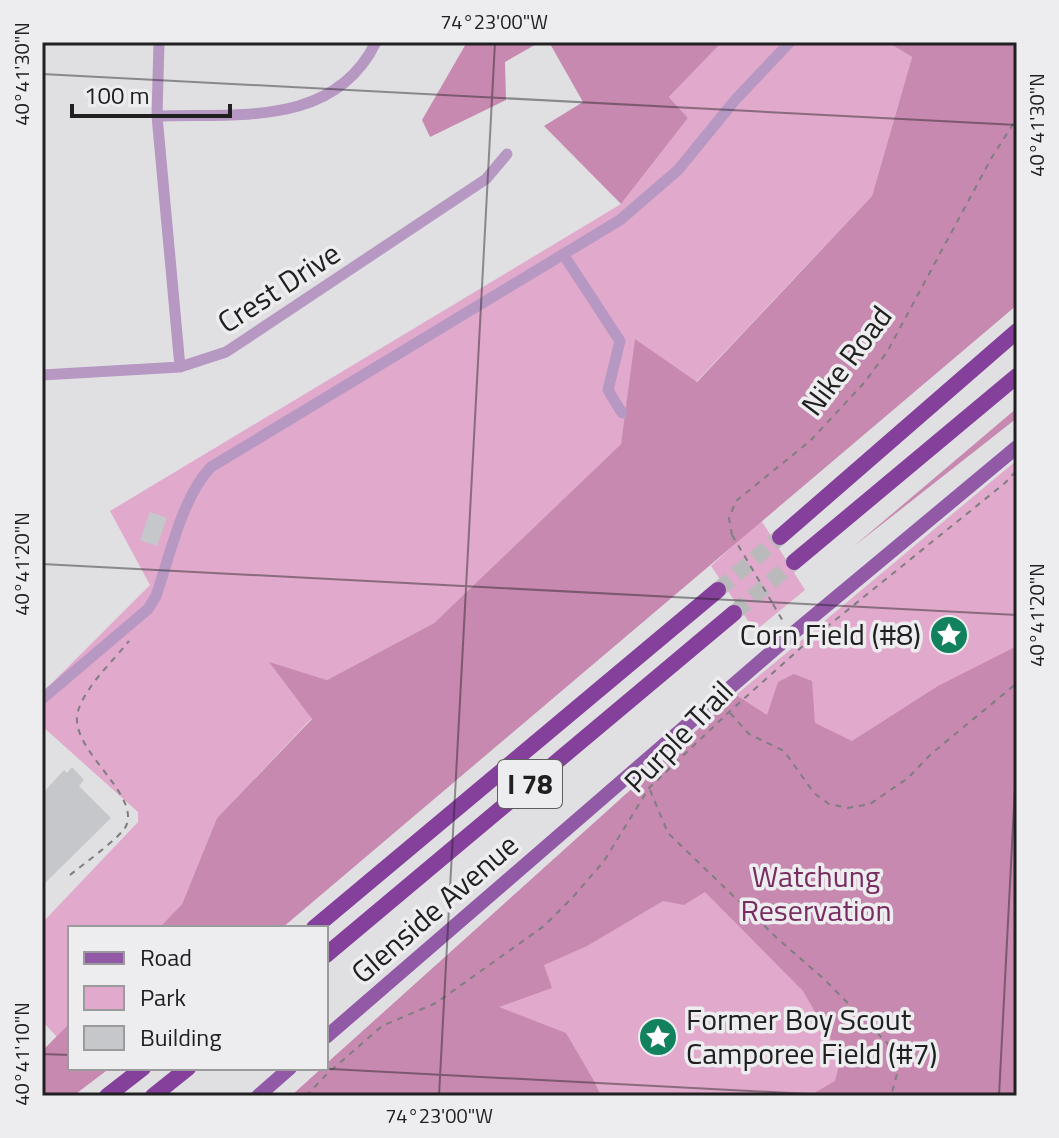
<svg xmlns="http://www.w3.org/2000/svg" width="1059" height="1138" font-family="'Titillium Web',sans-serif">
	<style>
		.green { fill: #e1a9cb }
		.forest { fill: #c889b0 }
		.building { fill: #c6c7ca }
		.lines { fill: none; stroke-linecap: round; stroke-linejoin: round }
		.highway-tunnel { stroke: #bababc; stroke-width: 16; stroke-dasharray: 16 8; stroke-linecap: butt }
		.path { stroke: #7e7e80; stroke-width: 2; stroke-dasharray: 6 6; stroke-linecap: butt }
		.minor { stroke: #b798c3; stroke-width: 11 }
		.major { stroke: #9259a6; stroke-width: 14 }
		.highway { stroke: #84409b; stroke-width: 16 }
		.path-bridge { stroke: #7e7e80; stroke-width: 2; stroke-dasharray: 6 6; stroke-linecap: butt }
		.ticks { fill: none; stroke: #202021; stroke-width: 2; stroke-opacity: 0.45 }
		.labels { text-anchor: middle; stroke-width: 7; stroke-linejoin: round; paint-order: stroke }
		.shield { fill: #ededf0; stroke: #5e5e5f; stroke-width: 2 }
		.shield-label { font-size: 28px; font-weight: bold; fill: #202021 }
		.street-label { font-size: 30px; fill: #202021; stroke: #ededf0 }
		.poi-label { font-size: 30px; fill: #202021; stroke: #ededf0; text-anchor: end }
		.park-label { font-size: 30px; fill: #782c60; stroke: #ededf0 }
		.neatline { fill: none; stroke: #202021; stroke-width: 3 }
		.ticks-label { font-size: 20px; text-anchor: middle; fill: #202021 }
	</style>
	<rect width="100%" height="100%" fill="#e0e0e3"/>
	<!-- green -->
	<path class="green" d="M722,42H887L912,57L872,196L696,382L636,340L621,444L434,623L327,680L270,663L312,718L217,818L182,904L159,928H70V1023L57,1037L42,1021V923L138,822V812L42,726V693L150,585L110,511L621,204L688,118L669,97Z
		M1017,460V1096H291L322,1068H326V1064L736,695Z
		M761,520L805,590L755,631L711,566Z"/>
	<!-- forest -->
	<path class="forest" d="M467,42H540L505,62L506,100L430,137L422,120Z
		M549,42H722L669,97L688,118L621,204L544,126L583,102Z
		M887,42H1017V305L282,928H159L182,904L217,818L312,719L269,662L327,680L434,623L621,444L635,339L697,382L872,196L912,57Z
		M1017,408V418L853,547Z
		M1017,646V1096H809L835,1081L841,1057L803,991L705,892L684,905L663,901L587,946L544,965L552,988L499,1007L566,1033L594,1081L601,1096H291L322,1068H326V1064L736,695L767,715L778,682L794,674L812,681L815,723L852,741L938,686Z
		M70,1023V1068H110L73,1096H42V1051Z"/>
	<!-- building -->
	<path class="building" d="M150,512L167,518L157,546L140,540Z
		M72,767L84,780L79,786L111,818L42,886V794L64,770L67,773Z"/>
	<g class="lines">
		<!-- highway-tunnel -->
		<path class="highway-tunnel" d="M718,590L780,537
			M734,613L794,562"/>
		<!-- path -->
		<path class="path" d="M732,535L729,518L736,501L810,441L864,383L887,352L992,157L1017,118
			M773,604L784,623
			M730,713L749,734L784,751L814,793L829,804L848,808L870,804L908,778L931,754L1017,683
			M650,790L668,833L778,939L825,980L890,1046L898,1070L891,1096
			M70,875C81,866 121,837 126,826C141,793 67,749 78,711C86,686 112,662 129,641
			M306,1096L327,1074L382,1026L436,1003L544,926L573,897L604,861L649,788L729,712L803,646L1005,483L1017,470"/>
		<!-- minor -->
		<path class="minor" d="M159,42L157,116L180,367
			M157,116C237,113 334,128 376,42
			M563,254L620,341L608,390L622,413
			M42,375L180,367L226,352L486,179L507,154
			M42,699L148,609L156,596C170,556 182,497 211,467L620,220L678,170L736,99L790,42"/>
		<!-- major -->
		<path class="major" d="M326,1037L791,635L1017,447
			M258,1096L290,1068"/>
		<!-- highway -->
		<path class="highway" d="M780,537L1017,331
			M794,562L1017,376
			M314,928L718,590
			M326,955L734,613
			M107,1096L143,1068
			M153,1096L188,1068"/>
		<!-- path-bridge -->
		<path class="path-bridge" d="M732,535L773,604"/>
	</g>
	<!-- ticks -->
	<path class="ticks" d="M42,74L1017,125M42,564L1017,615M42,1054L70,1055M312,1068L846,1096M439,1096L495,42M999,1096L1017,748"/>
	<!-- icons -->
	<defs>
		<g id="sight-disc" transform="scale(2)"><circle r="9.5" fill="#12815e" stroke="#ededf0"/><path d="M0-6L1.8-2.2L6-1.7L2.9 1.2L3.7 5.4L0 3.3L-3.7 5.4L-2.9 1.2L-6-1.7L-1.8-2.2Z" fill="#fff"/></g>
	</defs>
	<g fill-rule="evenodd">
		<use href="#sight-disc" x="949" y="635"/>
		<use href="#sight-disc" x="658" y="1037"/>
	</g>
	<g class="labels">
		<!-- shield labels -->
		<rect class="shield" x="498" y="760" width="64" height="48" rx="6"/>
		<g class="shield-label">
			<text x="530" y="794">I 78</text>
		</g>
		<!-- street labels -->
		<g class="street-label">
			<text transform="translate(279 288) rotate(-33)" y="10">Crest Drive</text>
			<text transform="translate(847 361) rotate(-53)" y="10">Nike Road</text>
			<text transform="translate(679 737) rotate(-46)" y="10">Purple Trail</text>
			<text transform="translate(435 909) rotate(-41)" y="10">Glenside Avenue</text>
		</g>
		<!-- poi labels -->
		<g class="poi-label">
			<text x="921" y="645">Corn Field (#8)</text>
			<text x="686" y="1030" text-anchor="start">Former Boy Scout<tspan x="686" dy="34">Camporee Field (#7)</tspan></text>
		</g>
		<!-- park labels -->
		<g class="park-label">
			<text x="816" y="887">Watchung<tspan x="816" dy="34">Reservation</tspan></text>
		</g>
	</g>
	<!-- border -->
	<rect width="1059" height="1138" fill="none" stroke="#ededf0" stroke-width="88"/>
	<!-- legend -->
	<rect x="68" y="926" width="260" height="144" fill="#ededf0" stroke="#9b9b9d" stroke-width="2"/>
	<rect x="84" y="952" width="40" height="12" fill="#9259a6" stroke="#9b9b9d" stroke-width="2"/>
	<text x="140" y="966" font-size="24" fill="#202021">Road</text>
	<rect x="84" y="986" width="40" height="24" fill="#e1a9cb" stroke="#9b9b9d" stroke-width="2"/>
	<text x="140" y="1006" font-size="24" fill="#202021">Park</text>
	<rect x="84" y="1026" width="40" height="24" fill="#c6c7ca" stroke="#9b9b9d" stroke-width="2"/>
	<text x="140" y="1046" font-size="24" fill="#202021">Building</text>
	<!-- scale -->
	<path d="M72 104v12h158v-12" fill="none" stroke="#202021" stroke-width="4"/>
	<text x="84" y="104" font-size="24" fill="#202021" stroke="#ededf0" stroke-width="6" paint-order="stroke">100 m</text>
	<rect x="44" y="44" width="971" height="1050" class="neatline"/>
	<g class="ticks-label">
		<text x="494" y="29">74°23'00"W</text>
		<text transform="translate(22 74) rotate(-90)" y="7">40°41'30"N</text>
		<text transform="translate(1037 125) rotate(-90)" y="7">40°41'30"N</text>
		<text transform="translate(22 564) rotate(-90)" y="7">40°41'20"N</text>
		<text transform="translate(1037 615) rotate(-90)" y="7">40°41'20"N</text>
		<text transform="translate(22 1054) rotate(-90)" y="7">40°41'10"N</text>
		<text x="439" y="1123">74°23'00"W</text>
	</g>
</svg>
